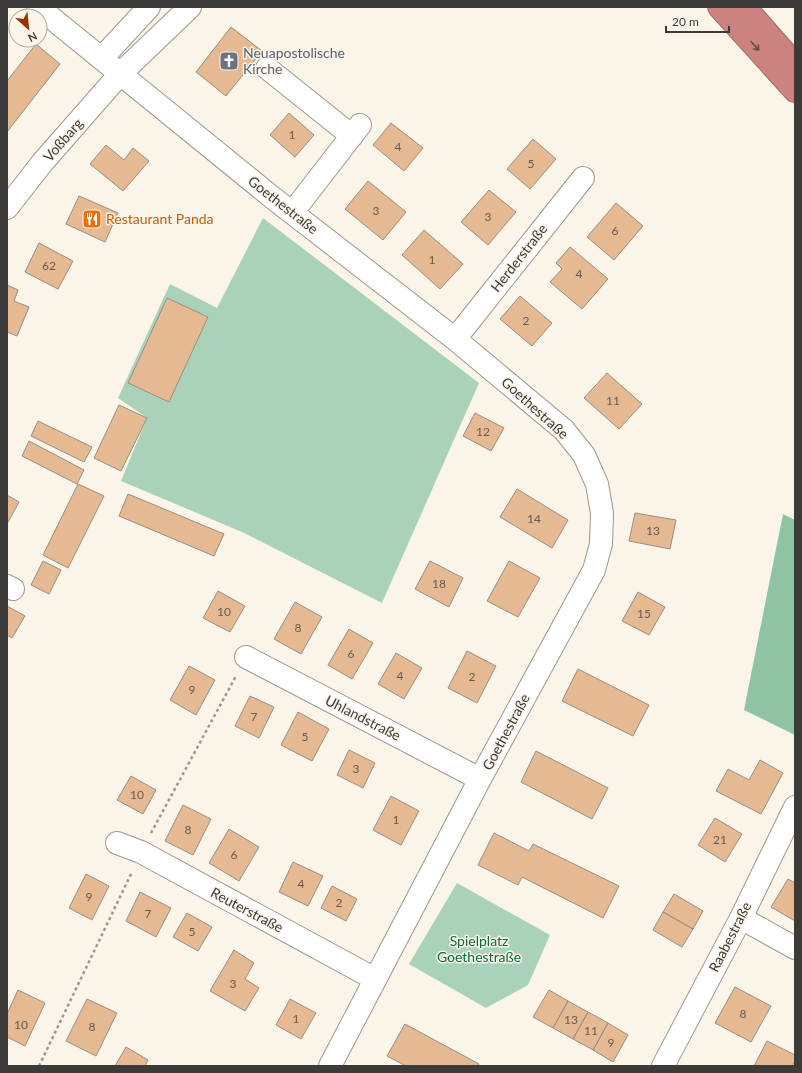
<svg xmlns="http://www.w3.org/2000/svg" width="802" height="1073" font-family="Lato,sans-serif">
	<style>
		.green { fill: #aad2b8 }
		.forest { fill: #8ec4a3 }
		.building { fill: #e5b991; stroke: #978e86 }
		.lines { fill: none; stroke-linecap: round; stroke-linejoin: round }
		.minor-casing { stroke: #9c988d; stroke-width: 24 }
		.highway-casing { stroke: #9a6965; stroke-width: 24 }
		.path { stroke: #9b9790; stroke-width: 2.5; stroke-dasharray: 3 3; stroke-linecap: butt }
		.minor { stroke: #fff; stroke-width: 22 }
		.highway { stroke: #cc827e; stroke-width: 22 }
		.oneway { stroke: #614d49 }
		.labels { text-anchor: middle; stroke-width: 3; stroke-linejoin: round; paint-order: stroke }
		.number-label { font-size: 12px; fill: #675a4e }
		.worship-label { font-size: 14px; fill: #5b616d; stroke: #faf4e9; text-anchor: start }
		.street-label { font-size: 14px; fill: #3d3b37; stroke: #faf4e9 }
		.food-label { font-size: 14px; fill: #c56008; stroke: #faf4e9; text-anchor: start }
		.park-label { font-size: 14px; fill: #0d683e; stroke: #faf4e9 }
	</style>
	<rect width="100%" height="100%" fill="#faf4e9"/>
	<!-- green -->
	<path class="green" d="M263,218L479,383L382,603L242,532L121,481L147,418L118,398L170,284L217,308Z
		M457,883L550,935L528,985L486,1008L409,964Z"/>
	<!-- forest -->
	<path class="forest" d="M783,514L795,520V735L744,710Z"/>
	<!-- building -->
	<path class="building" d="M231,27L262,51L226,96L196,72Z
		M36,44L60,64L7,132V81Z
		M289,113L314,135L295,157L270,135Z
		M391,123L423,148L404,171L373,145Z
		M533,139L556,159L530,189L507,169Z
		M106,145L124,160L133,148L149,161L123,191L90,164Z
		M368,181L406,212L383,240L345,209Z
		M489,190L516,212L488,245L461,222Z
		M79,196L118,213L105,242L66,224Z
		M616,203L643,226L614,260L587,237Z
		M424,230L463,264L440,289L402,255Z
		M39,243L73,261L58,289L25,272Z
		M570,247L608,279L582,309L550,282L562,269L556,263Z
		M7,285L18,290L14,301L29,307L17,336L7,332Z
		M520,296L552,323L532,346L500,319Z
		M167,298L208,317L169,402L128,383Z
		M607,373L642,404L619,429L584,398Z
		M119,405L147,418L121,471L94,458Z
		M475,413L504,428L491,451L463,436Z
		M38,421L92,447L84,462L31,436Z
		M29,441L84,470L77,484L22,456Z
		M78,484L104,496L68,568L43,555Z
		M517,489L568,520L552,548L500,517Z
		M128,494L224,534L214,556L119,516Z
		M7,495L19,502L7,524Z
		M635,513L676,520L670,549L629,541Z
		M43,561L61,570L49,594L31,585Z
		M430,561L463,578L449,607L415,589Z
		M509,561L540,578L518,617L487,601Z
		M218,591L245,606L230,632L203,618Z
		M638,592L665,607L649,635L622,621Z
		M295,602L322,617L301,654L274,639Z
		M7,606L25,616L12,638L7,635Z
		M349,629L373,643L352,679L328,665Z
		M467,651L496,666L477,703L448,688Z
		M396,653L422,668L404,699L378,684Z
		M189,666L215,680L196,715L170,700Z
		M578,669L649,705L633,736L562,701Z
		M250,696L274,707L259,738L235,726Z
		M298,712L329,729L312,761L281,745Z
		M349,750L375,763L363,788L337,775Z
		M536,751L608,788L592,819L521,782Z
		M760,760L783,773L761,814L716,791L728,769L749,780Z
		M131,776L156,790L143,814L117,800Z
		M391,796L419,811L401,845L373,830Z
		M183,805L211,819L193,855L165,841Z
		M715,818L742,834L725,862L698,845Z
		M229,829L259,847L239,881L209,863Z
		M494,833L529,851L533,844L619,886L603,918L522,877L518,885L478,865Z
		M293,862L323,876L308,906L279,892Z
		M86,874L109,886L92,920L69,908Z
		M788,879L795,883V921L771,907Z
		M332,886L357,899L346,921L321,908Z
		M140,892L171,908L156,937L126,921Z
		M674,894L703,911L693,929L663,912Z
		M663,912L693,929L682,947L653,930Z
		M187,913L212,927L198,951L173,937Z
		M234,950L254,963L245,979L259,988L245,1011L210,991Z
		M735,987L771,1006L751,1042L715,1023Z
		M18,990L45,1003L25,1046L7,1037V1014Z
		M549,990L568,1001L553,1028L533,1017Z
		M87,999L117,1013L96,1056L66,1041Z
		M290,999L316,1013L301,1039L276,1025Z
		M568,1001L588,1012L573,1039L553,1028Z
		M588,1012L608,1023L593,1050L573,1039Z
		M608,1023L628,1035L613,1062L593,1050Z
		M405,1024L479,1064L478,1066H406L387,1056Z
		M767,1041L795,1055V1061L792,1066H754Z
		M126,1047L148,1060L145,1066H115Z"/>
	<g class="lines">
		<!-- minor casing -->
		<g class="minor-casing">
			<path id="minor" d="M38,7L273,198L455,339L564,430L584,455L597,484L602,513L601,544L594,570L480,779L330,1066
				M102,58L149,7
				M267,68L352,136
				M7,208L42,163L120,74L190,7
				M292,213L360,125
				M455,339L583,178
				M7,586L13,589
				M246,657L480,779
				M117,843L141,852L375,979
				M741,918L795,948
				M663,1066L741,918L795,807"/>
		</g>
		<!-- highway casing -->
		<g class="highway-casing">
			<path id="highway" d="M719,7L795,91
				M745,7L795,64"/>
		</g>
		<!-- path -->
		<path class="path" d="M151,833L236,676
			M39,1066L132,872"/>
		<!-- minor -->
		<use href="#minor" class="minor"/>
		<!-- highway -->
		<use href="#highway" class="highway"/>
	</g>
	<!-- one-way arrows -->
	<defs><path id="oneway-shaft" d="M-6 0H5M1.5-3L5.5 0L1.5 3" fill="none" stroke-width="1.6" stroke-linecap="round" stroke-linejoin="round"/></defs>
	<use class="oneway" href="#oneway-shaft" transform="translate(755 46) rotate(48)"/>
	<!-- icons -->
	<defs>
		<g id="church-square" transform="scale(1)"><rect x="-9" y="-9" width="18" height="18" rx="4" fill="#6b7280" stroke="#faf4e9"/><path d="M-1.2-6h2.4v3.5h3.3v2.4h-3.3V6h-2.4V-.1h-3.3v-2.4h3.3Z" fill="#fff"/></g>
		<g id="restaurant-square" transform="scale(1)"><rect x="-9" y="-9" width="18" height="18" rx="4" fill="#e8710a" stroke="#faf4e9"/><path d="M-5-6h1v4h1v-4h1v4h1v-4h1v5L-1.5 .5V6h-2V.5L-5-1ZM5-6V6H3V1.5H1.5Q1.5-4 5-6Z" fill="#fff"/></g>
	</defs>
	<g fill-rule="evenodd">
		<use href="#church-square" x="229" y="61"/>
		<use href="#restaurant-square" x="92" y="219"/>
	</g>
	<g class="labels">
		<!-- number labels -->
		<g class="number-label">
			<text x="292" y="139">1</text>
			<text x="398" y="151">4</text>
			<text x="531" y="168">5</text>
			<text x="376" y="215">3</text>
			<text x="488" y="221">3</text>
			<text x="615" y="235">6</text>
			<text x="432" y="264">1</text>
			<text x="49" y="270">62</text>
			<text x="579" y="278">4</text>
			<text x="526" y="325">2</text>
			<text x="613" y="405">11</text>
			<text x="483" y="436">12</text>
			<text x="534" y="523">14</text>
			<text x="653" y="535">13</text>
			<text x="439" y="588">18</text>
			<text x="224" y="616">10</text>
			<text x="644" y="618">15</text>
			<text x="298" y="632">8</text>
			<text x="351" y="658">6</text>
			<text x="400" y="680">4</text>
			<text x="472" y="681">2</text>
			<text x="192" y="694">9</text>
			<text x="254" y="721">7</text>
			<text x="305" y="741">5</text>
			<text x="356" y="773">3</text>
			<text x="137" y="799">10</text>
			<text x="396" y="824">1</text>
			<text x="188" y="834">8</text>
			<text x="720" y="844">21</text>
			<text x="234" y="859">6</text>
			<text x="301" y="888">4</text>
			<text x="89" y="901">9</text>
			<text x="339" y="907">2</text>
			<text x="148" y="918">7</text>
			<text x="192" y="936">5</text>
			<text x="233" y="988">3</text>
			<text x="743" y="1018">8</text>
			<text x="296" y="1023">1</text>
			<text x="571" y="1024">13</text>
			<text x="21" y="1029">10</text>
			<text x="92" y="1031">8</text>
			<text x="591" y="1035">11</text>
			<text x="611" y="1047">9</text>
		</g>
		<!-- worship labels -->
		<g class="worship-label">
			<text x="243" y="58">Neuapostolische<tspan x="243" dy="16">Kirche</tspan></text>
		</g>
		<!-- street labels -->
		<g class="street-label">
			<text transform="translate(63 140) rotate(-49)" y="5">Voßbarg</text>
			<text transform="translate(283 205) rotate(38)" y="5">Goethestraße</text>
			<text transform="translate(519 258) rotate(-52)" y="5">Herderstraße</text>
			<text transform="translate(535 408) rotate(42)" y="5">Goethestraße</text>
			<text transform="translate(363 718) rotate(27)" y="5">Uhlandstraße</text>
			<text transform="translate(506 732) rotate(-62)" y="5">Goethestraße</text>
			<text transform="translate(247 910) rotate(28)" y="5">Reuterstraße</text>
			<text transform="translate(730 937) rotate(-63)" y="5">Raabestraße</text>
		</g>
		<!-- food labels -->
		<g class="food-label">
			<text x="106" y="224">Restaurant Panda</text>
		</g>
		<!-- park labels -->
		<g class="park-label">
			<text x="479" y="946">Spielplatz<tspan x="479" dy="16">Goethestraße</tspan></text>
		</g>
	</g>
	<!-- border -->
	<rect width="802" height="1073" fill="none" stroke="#3d3b37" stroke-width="16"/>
	<!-- north arrow -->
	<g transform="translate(28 28) rotate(153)"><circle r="19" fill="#faf4e9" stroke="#aeaaa2"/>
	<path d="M0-3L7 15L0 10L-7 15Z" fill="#983303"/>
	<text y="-6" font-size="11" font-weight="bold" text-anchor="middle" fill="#3d3b37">N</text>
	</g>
	<!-- scale -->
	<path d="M666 26v6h63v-6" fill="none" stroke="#3d3b37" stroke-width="2"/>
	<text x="672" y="26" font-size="12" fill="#3d3b37" stroke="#faf4e9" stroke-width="3" paint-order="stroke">20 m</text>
</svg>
